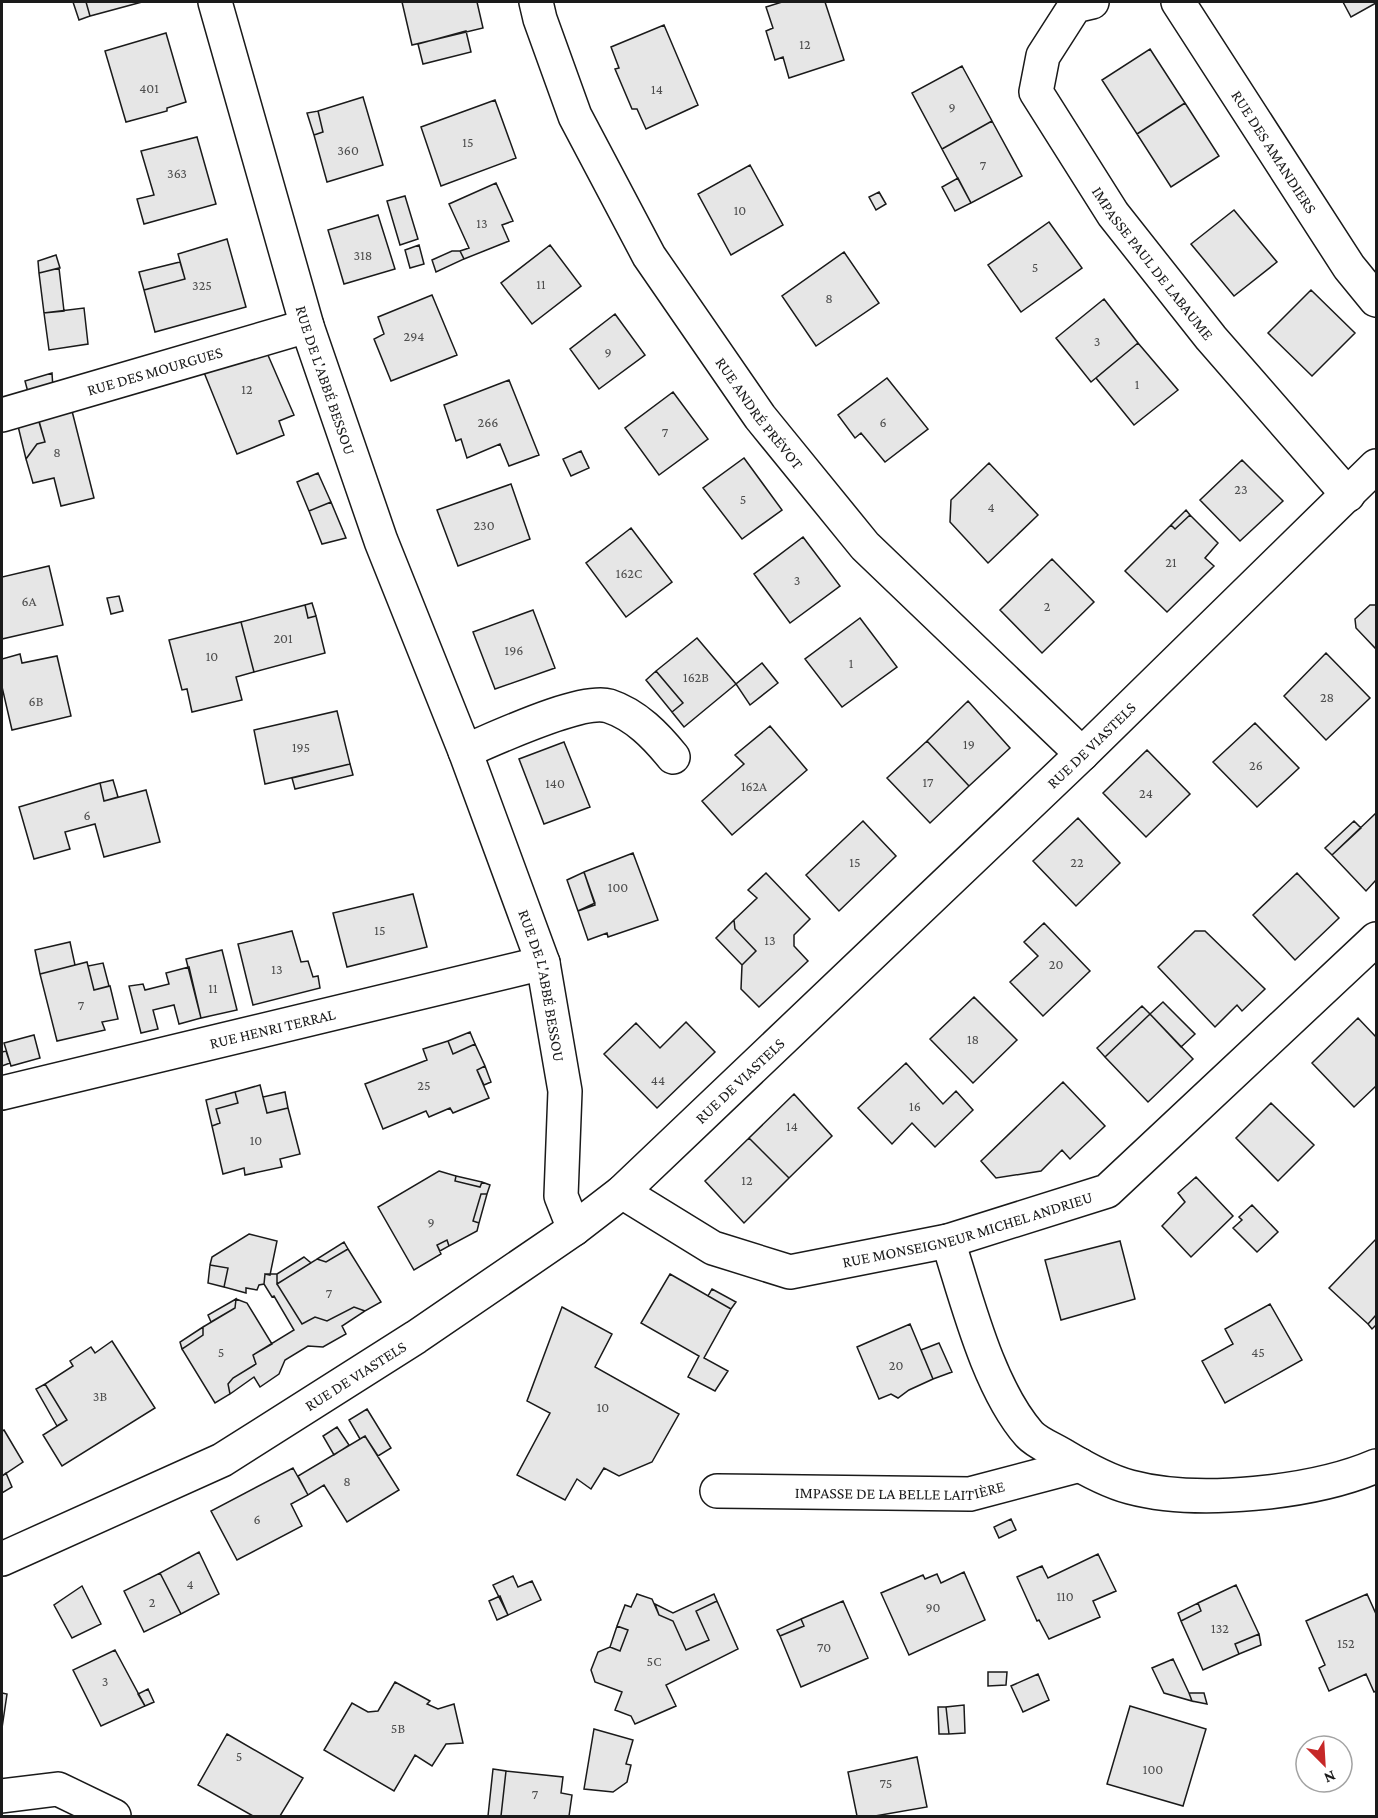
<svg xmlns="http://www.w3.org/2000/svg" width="1378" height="1818" font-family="'Crimson Pro',serif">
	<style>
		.building { fill: #e6e6e6; stroke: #1a1a1a; stroke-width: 1.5 }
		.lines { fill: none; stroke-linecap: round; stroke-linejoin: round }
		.street-casing { stroke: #1a1a1a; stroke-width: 36 }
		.street { stroke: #fff; stroke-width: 33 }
		.labels { text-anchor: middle; stroke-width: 4.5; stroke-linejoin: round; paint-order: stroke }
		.number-label { font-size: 14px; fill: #4d4d4d }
		.street-label { font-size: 16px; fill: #1a1a1a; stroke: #fff }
	</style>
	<rect width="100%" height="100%" fill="#fff"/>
	<!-- building -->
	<path class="building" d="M73,2H86L90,16L79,20Z
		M86,2H142L90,16Z
		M402,2H477L483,28L412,45Z
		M782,2H825L844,60L789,78L783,57L775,60L766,31L773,28L766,7Z
		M1343,2H1376V3L1351,17Z
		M664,25L698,105L646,129L637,109H632L615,69L619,68L611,47Z
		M466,31L471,52L423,64L418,44Z
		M166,33L186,102L167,108V111L126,122L105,51Z
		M1150,49L1185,103L1137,134L1102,80Z
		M962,66L992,121L942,149L912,93Z
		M363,97L383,165L327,182L314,135L323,132L318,111Z
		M495,100L516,158L441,186L421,127Z
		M1185,103L1219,156L1171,187L1137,134Z
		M318,111L323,132L314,135L307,113Z
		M992,121L1022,176L971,203L942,149Z
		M197,137L216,204L144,224L137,199L154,195L141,151Z
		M750,165L783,225L731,255L698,194Z
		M958,178L971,203L955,211L942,187Z
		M496,183L513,221L502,225L509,241L464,259L460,251L469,248L449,204Z
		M879,192L886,204L876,210L869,197Z
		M405,196L418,239L400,245L387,201Z
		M1234,210L1277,262L1234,296L1191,244Z
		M378,215L395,269L344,284L328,230Z
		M1049,222L1082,268L1021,312L988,265Z
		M227,239L246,307L155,332L144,290L185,279L178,254Z
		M419,245L424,264L410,268L405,250Z
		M550,245L581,286L532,324L501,283Z
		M452,251H460L464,259L436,272L432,260Z
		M844,252L879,303L816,346L782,296Z
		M56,255L60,268L39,273L38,261Z
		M180,262L185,279L144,290L139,272Z
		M59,268L64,311L44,313L39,273Z
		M1311,290L1355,333L1312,376L1268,333Z
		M432,295L457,355L391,381L374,339L384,334L378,317Z
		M1104,299L1138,343L1091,382L1056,338Z
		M84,308L88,344L49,350L44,313Z
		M615,314L645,355L599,389L570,349Z
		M1138,343L1178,390L1134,425L1096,378Z
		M264,346L294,415L279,421L284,435L237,454L203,370Z
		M52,373L53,389L29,396L25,381Z
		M887,378L928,429L885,462L861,433L855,438L838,415Z
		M509,380L539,455L509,466L500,444L467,458L461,439L456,441L444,405Z
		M673,392L708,439L659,475L625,428Z
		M70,403L94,498L61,506L54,478L33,483L26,459L37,444L45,442L36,412Z
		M39,421L45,442L37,444L26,459L18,426Z
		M581,451L589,468L571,476L563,459Z
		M744,458L782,510L742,539L703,488Z
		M1242,460L1283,501L1240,541L1200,500Z
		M989,463L1038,515L988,563L950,522L951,500Z
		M318,473L331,502L309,511L297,482Z
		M511,484L530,539L458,566L437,510Z
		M331,502L346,538L322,544L309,511Z
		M1186,510L1190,515L1175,529L1171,525Z
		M1190,515L1218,543L1205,558L1214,566L1167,612L1125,571L1171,525L1175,529Z
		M631,528L672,582L626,617L586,563Z
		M803,537L840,586L790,623L754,574Z
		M1052,559L1094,602L1042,653L1000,610Z
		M49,566L63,625L2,639V577Z
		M119,596L123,611L111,614L107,598Z
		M312,603L316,616L308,618L305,605Z
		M305,605L308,618L316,616L325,653L254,672L241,622Z
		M1370,605H1376V649L1356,628L1355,619Z
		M533,610L555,668L495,689L473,632Z
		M860,618L897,667L842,707L805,659Z
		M241,622L254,672L236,677L242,700L192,712L187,689L182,690L169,640Z
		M697,638L736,684L684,727L672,712L683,703L656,671Z
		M1326,653L1370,698L1326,740L1284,696Z
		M20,654L22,663L57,656L71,716L12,730L2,687V659Z
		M762,663L778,683L750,705L736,684Z
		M656,671L683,703L672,712L646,680Z
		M968,701L1010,748L969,786L927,741Z
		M337,711L350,764L265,784L254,730Z
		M1255,723L1299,768L1257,807L1213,762Z
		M770,726L807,770L732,835L702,801L744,764L735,755Z
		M927,741L969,786L930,823L887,778Z
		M564,742L590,807L544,824L519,759Z
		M1147,750L1190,794L1146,837L1103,793Z
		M350,764L353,775L295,789L292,778Z
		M113,780L118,797L104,801L100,783Z
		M100,783L104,801L146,790L160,842L104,857L95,824L65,832L70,849L34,859L19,807Z
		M1376,813V880L1366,891L1332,855Z
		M1078,818L1120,863L1076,906L1033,861Z
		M863,821L896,856L839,911L806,875Z
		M1354,821L1361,828L1332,855L1325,848Z
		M633,853L658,920L608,937L607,933L588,940L578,911L595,903L584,872Z
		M584,872L595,905L578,911L567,880Z
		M766,873L810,919L794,935V946L808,961L759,1007L741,989L742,965L756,951L735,929L734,920L757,898L748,890Z
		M1297,873L1339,918L1295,960L1253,915Z
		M413,894L427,947L347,967L333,913Z
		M734,920L735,929L756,951L742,965L716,938Z
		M1044,923L1090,971L1043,1016L1010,982L1038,956L1024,942Z
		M292,931L301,962L308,961L313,977L318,976L320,988L253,1005L238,944Z
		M1195,931H1205L1265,989L1242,1011L1237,1005L1215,1027L1158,967Z
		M70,942L75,965L40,974L35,950Z
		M222,950L237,1010L201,1018L186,959Z
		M87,962L94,990L110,986L118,1019L102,1022L105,1030L57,1041L40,974Z
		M103,963L109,986L94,990L88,966Z
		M189,967L201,1018L179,1024L174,1005L153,1010L158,1029L141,1033L129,986L143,984L145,990L169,984L166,973Z
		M974,997L1017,1040L973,1083L930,1039Z
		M1163,1002L1195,1034L1181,1047L1150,1014Z
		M1142,1006L1150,1014L1105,1057L1097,1048Z
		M1150,1014L1193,1059L1148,1102L1105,1057Z
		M1358,1018L1376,1037V1086L1354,1107L1312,1063Z
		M686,1022L715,1052L657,1108L604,1054L636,1023L660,1048Z
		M470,1032L475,1044L453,1054L448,1041Z
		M34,1035L40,1058L11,1066L4,1043Z
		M448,1041L453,1054L475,1044L485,1066L477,1070L489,1098L453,1113L450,1108L429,1117L426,1111L383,1129L365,1084L427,1060L423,1049Z
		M6,1051L10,1063L2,1066V1052Z
		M906,1063L943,1104L956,1091L973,1110L935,1147L912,1123L892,1144L858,1108Z
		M485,1066L491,1082L484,1085L477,1070Z
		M1063,1082L1105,1126L1070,1159L1062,1150L1041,1171L996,1178L981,1161Z
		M260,1085L267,1113L288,1108L300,1154L280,1159L282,1167L245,1175L244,1168L223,1174L212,1126L220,1123L216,1109L238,1103L235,1092Z
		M235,1092L238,1103L216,1109L220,1123L212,1126L206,1100Z
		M285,1092L288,1108L267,1113L263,1097Z
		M794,1094L832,1136L789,1178L749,1138Z
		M1271,1103L1314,1145L1278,1181L1236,1138Z
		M749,1138L789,1178L744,1223L705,1181Z
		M439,1171L456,1176L455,1181L480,1187L482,1182L490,1185L487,1194H481L473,1221L479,1223L477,1231L449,1246L447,1240L437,1245L441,1254L414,1270L378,1207Z
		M456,1176L482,1182L480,1187L455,1181Z
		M1196,1177L1233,1216L1191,1257L1162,1226L1185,1202L1178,1193Z
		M481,1194H487L479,1223L473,1221Z
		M1252,1205L1278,1232L1257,1252L1233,1228L1242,1220L1239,1217Z
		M249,1234L277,1241L270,1275L265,1274L264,1284L259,1285L257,1290L246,1288V1293L224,1287L228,1268L210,1265L212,1257Z
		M1376,1239V1315L1368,1324L1329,1288Z
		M447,1240L449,1246L440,1251L437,1245Z
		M1120,1241L1135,1299L1061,1320L1045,1260Z
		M344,1242L348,1249L326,1262L317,1259Z
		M348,1249L381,1302L365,1311L354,1307L327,1321L315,1317L302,1324L277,1284L317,1259L326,1262Z
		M304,1257L311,1263L277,1284V1274Z
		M210,1265L228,1268L224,1287L208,1283Z
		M265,1274H277V1284L302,1324L315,1317L327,1321L354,1307L365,1311L342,1326L346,1334L323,1347L308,1346L285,1360L279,1374L260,1387L254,1377L230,1394L228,1384L233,1378L256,1364L253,1355L294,1330L274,1296L272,1297L264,1284Z
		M670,1274L731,1309L704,1358L728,1371L715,1391L688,1377L699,1356L641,1323Z
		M712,1289L736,1302L731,1309L708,1296Z
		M236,1299L235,1308L211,1322L208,1315Z
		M236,1299L247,1303L272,1344L253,1355L256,1364L233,1378L228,1384L230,1394L215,1403L182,1349L203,1335V1327L235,1308Z
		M1270,1304L1302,1360L1225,1403L1202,1361L1233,1344L1225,1329Z
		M562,1307L612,1334L595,1367L679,1414L652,1462L619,1476L604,1468L591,1489L577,1479L565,1500L517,1475L550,1413L527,1401Z
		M1376,1315V1325L1372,1329L1368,1324Z
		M910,1324L933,1379L909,1390L898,1398L891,1394L879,1399L857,1347Z
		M203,1327V1335L182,1349L180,1342Z
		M112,1341L155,1408L62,1466L43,1435L67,1420L45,1384L73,1366L70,1361L91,1347L95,1353Z
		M939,1343L952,1372L933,1379L921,1350Z
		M45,1384L67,1420L57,1426L36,1389Z
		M367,1409L391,1448L378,1456L365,1436L360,1439L349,1420Z
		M337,1427L349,1445L334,1455L323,1436Z
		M4,1430L23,1462L2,1476V1431Z
		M365,1436L399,1490L347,1522L324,1485L308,1495L298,1476Z
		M293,1468L308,1495L291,1504L302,1526L237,1560L211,1511Z
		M6,1473L12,1487L2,1493V1476Z
		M1011,1519L1016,1530L999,1538L994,1527Z
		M199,1552L219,1594L181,1614L160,1573Z
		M1098,1554L1116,1591L1093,1601L1100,1617L1049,1639L1039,1620L1037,1621L1017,1577L1042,1566L1048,1578Z
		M964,1572L985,1620L909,1655L881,1593L923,1575L925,1579L937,1574L941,1583Z
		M160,1573L181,1614L144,1632L124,1591Z
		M513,1576L518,1587L532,1581L541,1600L508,1615L493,1585Z
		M1236,1585L1259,1634L1235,1644L1239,1654L1203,1670L1181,1621L1201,1611L1198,1603Z
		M82,1586L101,1624L72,1638L54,1605Z
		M637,1594L652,1599L659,1615L673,1621L686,1650L709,1640L696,1611L717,1601L738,1649L666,1685L676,1706L635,1724L631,1716L615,1710L622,1692L595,1682L591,1670L598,1652L610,1647L620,1651L628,1630L617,1626L625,1605L631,1607Z
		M714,1594L717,1601L696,1611L709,1640L686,1650L673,1621L659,1615L655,1604L673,1613Z
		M1367,1594L1376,1614V1691L1374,1692L1366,1674L1329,1691L1319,1668L1325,1665L1306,1621Z
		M500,1596L508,1615L497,1620L489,1601Z
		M843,1601L868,1658L801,1687L780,1636L804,1626L801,1619Z
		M1198,1603L1201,1611L1181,1621L1178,1613Z
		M801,1619L804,1626L780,1636L777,1630Z
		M617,1626L628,1630L620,1651L610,1647Z
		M1259,1634L1261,1645L1239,1654L1235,1644Z
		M115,1650L145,1706L101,1726L73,1670Z
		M1173,1659L1189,1693L1192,1701L1164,1693L1152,1668Z
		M988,1672H1007L1006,1685L988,1686Z
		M1038,1674L1049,1700L1023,1712L1011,1686Z
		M395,1682L430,1701L427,1704L438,1709L454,1704L463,1743L446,1744L432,1766L415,1755L394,1791L324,1750L352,1703L368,1712L378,1711Z
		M148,1689L154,1702L145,1706L138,1694Z
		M2,1693L7,1694L2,1728Z
		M1189,1693H1204L1207,1704L1192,1701Z
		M964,1705L965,1733L949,1734L946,1707Z
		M1130,1706L1206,1729L1183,1806L1107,1784Z
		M938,1707H946L949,1734H939Z
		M594,1729L633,1740L626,1764L631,1765L627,1782L613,1792L584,1789Z
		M227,1734L303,1778L280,1816H253L198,1785Z
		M917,1757L927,1807L875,1816H857L848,1772Z
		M493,1769L506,1771L501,1816H488Z
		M506,1771L563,1777L561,1793L572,1795L569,1816H501Z"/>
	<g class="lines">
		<!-- street casing -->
		<g class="street-casing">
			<g id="street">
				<path id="s1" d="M215,2L307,326L381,541L465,751L543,963L565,1091L561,1196L574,1229"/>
				<path id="s2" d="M536,2L540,19L575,116L649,256L760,417L865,546L1082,754"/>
				<path id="s3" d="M1092,2L1075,6L1043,56L1036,92L1113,214L1211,338L1348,495"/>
				<path id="s4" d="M1178,2L1349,267L1376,300"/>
				<path id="s5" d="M2,415L307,326"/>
				<path d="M465,751C495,739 580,698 609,706C636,715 656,736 673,757"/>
				<path id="s6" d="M2,1093L543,963"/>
				<path id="s7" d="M622,1192L713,1248L790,1272L948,1241L1107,1191L1376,939"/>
				<path d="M948,1241C967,1300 988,1387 1029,1434C1037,1443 1053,1449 1064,1456C1084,1468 1107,1481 1130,1487C1197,1505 1313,1493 1376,1466"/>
				<path id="s8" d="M717,1491L970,1494L1080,1465"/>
				<path id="s9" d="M2,1559L222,1460L416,1337L574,1229L622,1192L1082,754L1376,466"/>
				<path d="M2,1796L58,1789L114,1816"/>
			</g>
		</g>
		<!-- street -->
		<use href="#street" class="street"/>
	</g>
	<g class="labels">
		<!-- number labels -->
		<g class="number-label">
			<text x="805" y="49">12</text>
			<text x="149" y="93">401</text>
			<text x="657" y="94">14</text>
			<text x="952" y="112">9</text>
			<text x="468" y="147">15</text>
			<text x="348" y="155">360</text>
			<text x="983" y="170">7</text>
			<text x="177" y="178">363</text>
			<text x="740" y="215">10</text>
			<text x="482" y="228">13</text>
			<text x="363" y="260">318</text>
			<text x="1035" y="272">5</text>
			<text x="541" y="289">11</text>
			<text x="202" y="290">325</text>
			<text x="829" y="303">8</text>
			<text x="414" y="341">294</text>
			<text x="1097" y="346">3</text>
			<text x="608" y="357">9</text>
			<text x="1137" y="389">1</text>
			<text x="247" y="394">12</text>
			<text x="488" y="427">266</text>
			<text x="883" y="427">6</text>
			<text x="665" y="437">7</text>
			<text x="57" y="457">8</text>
			<text x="1241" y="494">23</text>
			<text x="743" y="504">5</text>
			<text x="991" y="512">4</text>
			<text x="484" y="530">230</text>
			<text x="1171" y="567">21</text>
			<text x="629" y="578">162C</text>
			<text x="797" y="585">3</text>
			<text x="29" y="606">6A</text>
			<text x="1047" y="611">2</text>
			<text x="283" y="643">201</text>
			<text x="514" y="655">196</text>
			<text x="212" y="661">10</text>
			<text x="851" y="668">1</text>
			<text x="696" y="682">162B</text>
			<text x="1327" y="702">28</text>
			<text x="36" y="706">6B</text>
			<text x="969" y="749">19</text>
			<text x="301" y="752">195</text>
			<text x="1256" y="770">26</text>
			<text x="928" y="787">17</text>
			<text x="555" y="788">140</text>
			<text x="754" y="791">162A</text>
			<text x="1146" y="798">24</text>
			<text x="87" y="820">6</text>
			<text x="855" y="867">15</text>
			<text x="1077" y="867">22</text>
			<text x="618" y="892">100</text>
			<text x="380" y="935">15</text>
			<text x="770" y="945">13</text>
			<text x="1056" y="969">20</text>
			<text x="277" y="974">13</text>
			<text x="213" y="993">11</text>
			<text x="81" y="1010">7</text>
			<text x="973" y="1044">18</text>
			<text x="658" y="1085">44</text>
			<text x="424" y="1090">25</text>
			<text x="915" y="1111">16</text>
			<text x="792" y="1131">14</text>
			<text x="256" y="1145">10</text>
			<text x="747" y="1185">12</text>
			<text x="431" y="1227">9</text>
			<text x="329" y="1298">7</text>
			<text x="221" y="1357">5</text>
			<text x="1258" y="1357">45</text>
			<text x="896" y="1370">20</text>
			<text x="100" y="1401">3B</text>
			<text x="603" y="1412">10</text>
			<text x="347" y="1486">8</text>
			<text x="257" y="1524">6</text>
			<text x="190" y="1589">4</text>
			<text x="1065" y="1601">110</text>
			<text x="152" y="1607">2</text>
			<text x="933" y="1612">90</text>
			<text x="1220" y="1633">132</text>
			<text x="1346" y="1648">152</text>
			<text x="824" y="1652">70</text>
			<text x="654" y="1666">5C</text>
			<text x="105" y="1686">3</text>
			<text x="398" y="1733">5B</text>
			<text x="239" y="1761">5</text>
			<text x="1153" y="1774">100</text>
			<text x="886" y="1788">75</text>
			<text x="535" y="1799">7</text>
		</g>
		<!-- street labels -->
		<g class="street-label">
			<text dy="6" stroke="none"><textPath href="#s4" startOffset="178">RUE DES AMANDIERS</textPath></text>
			<text dy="6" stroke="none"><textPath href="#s3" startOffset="321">IMPASSE PAUL DE LABAUME</textPath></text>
			<text dy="6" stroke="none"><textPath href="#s5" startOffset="159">RUE DES MOURGUES</textPath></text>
			<text dy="6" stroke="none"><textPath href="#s1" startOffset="394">RUE DE L'ABBÉ BESSOU</textPath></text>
			<text dy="6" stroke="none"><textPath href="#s2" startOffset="471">RUE ANDRÉ PRÉVOT</textPath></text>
			<text dy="6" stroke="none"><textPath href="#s9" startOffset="1371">RUE DE VIASTELS</textPath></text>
			<text dy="6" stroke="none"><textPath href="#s1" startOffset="1038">RUE DE L'ABBÉ BESSOU</textPath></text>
			<text dy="6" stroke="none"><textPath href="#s6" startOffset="278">RUE HENRI TERRAL</textPath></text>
			<text dy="6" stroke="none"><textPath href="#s9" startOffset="885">RUE DE VIASTELS</textPath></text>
			<text dy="6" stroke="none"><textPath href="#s7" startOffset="370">RUE MONSEIGNEUR MICHEL ANDRIEU</textPath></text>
			<text dy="6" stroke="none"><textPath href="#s9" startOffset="399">RUE DE VIASTELS</textPath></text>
			<text dy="6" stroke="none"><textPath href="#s8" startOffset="183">IMPASSE DE LA BELLE LAITIÈRE</textPath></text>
		</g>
	</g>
	<!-- border -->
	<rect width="1378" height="1818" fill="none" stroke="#1a1a1a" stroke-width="6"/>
	<!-- north arrow -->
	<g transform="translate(1324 1764) rotate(156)"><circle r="28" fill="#ffffff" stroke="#a3a3a3" stroke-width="1.5"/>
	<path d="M0-4.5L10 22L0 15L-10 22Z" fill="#c62828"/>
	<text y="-9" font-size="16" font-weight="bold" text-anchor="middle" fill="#1a1a1a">N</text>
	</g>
</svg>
